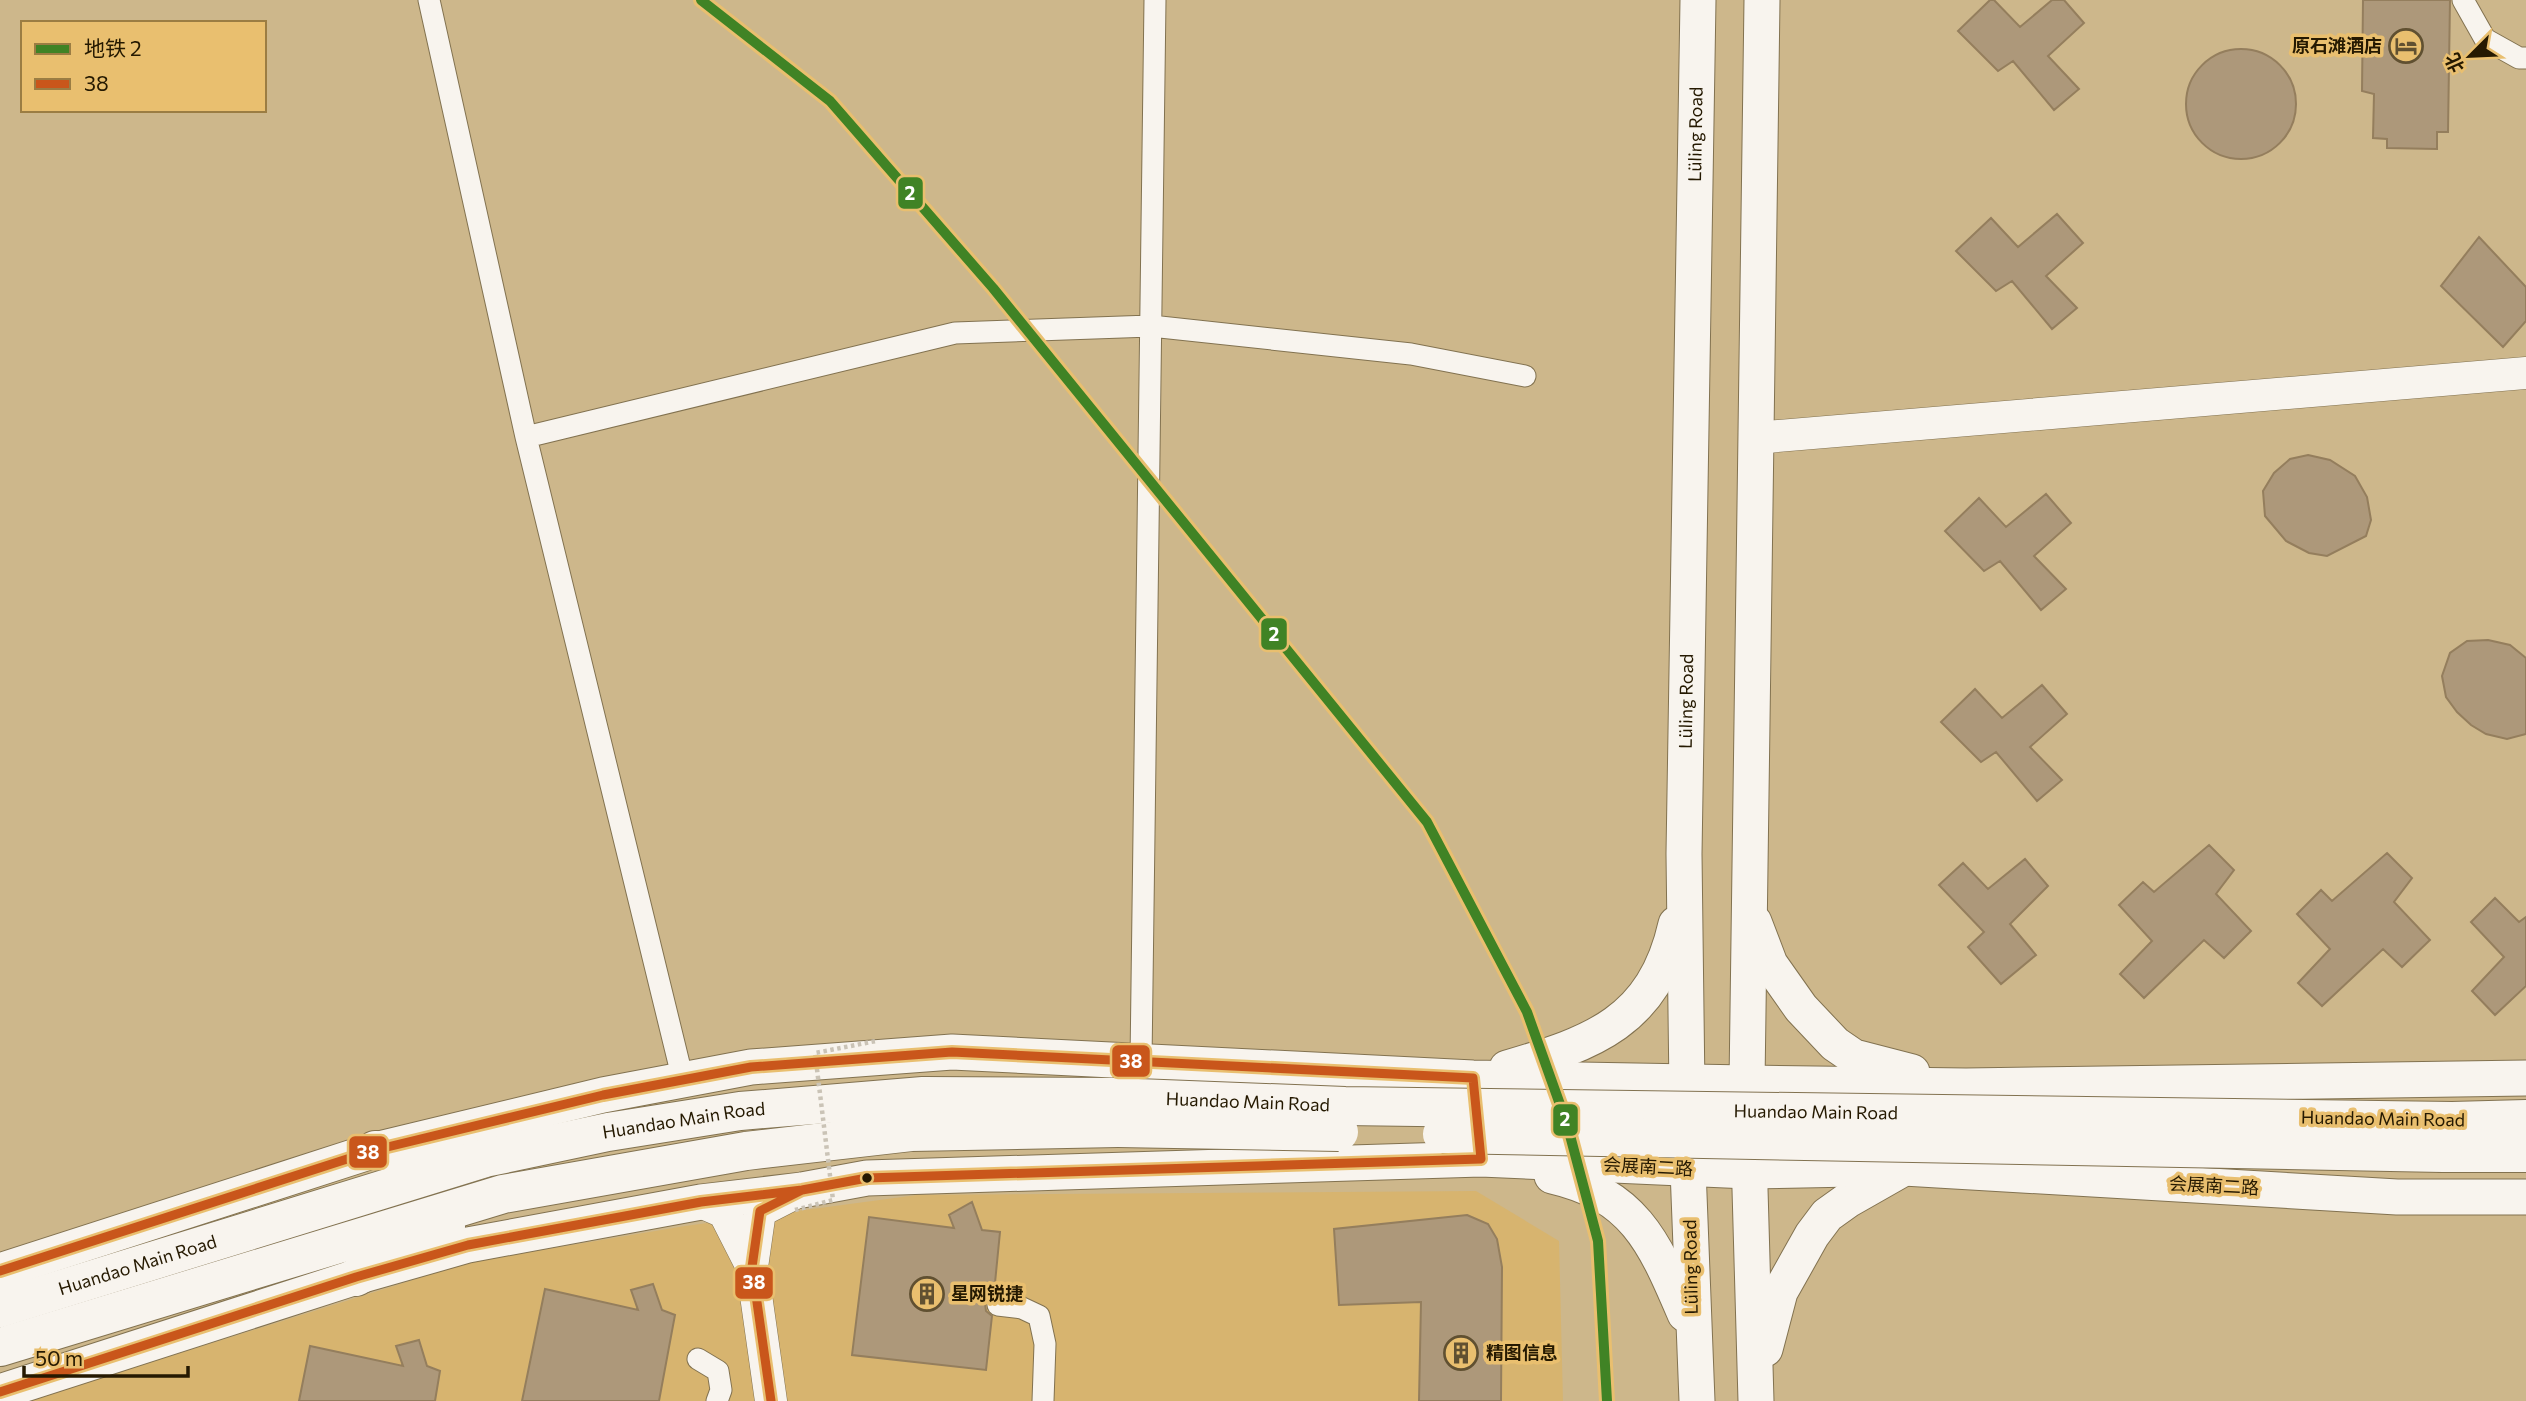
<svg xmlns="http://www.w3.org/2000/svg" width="2526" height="1401" font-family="Commissioner,'Noto Sans SC',sans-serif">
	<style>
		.built { fill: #d7b46f }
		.building { fill: #ad987a; stroke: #947e5d; stroke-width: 2 }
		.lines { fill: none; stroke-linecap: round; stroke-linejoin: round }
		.street-casing { stroke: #827250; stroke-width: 23 }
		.secondary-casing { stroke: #827250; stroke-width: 33 }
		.primary-casing { stroke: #827250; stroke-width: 37 }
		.highway-casing { stroke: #827250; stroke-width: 40 }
		.street { stroke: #f8f4ee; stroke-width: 21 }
		.secondary { stroke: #f8f4ee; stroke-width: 32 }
		.primary { stroke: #f8f4ee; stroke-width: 35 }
		.highway { stroke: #f8f4ee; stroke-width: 38 }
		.highway-bridge-casing { stroke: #827250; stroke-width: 40; stroke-linecap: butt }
		.path-bridge { stroke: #cac3b6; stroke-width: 4.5; stroke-dasharray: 3.5 3.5; stroke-linecap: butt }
		.highway-bridge { stroke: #f8f4ee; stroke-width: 38 }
		.bus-1-casing { stroke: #e9bf6f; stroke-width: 14 }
		.bus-1 { stroke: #c9561b; stroke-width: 9 }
		.metro-1-casing { stroke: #e9bf6f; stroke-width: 16 }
		.metro-1 { stroke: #408325; stroke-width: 10 }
		.bus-dot { fill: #251901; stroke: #e9bf6f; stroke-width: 2.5 }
		.labels { text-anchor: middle; stroke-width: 7; stroke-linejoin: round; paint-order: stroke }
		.poi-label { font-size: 18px; font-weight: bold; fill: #251901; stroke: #e9bf6f; text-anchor: start }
		.street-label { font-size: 18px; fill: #251901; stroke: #e9bf6f }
		.line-badge { stroke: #e9bf6f; stroke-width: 2.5 }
		.badge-label { font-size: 19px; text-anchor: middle; font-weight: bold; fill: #fff }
	</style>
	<rect width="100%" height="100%" fill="#cdb78b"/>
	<!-- built -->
	<path class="built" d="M1476,1191L1559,1241L1563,1401H28L470,1262L685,1226L917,1195Z"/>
	<!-- building -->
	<path class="building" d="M1990,0H1994L2020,27L2052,0H2064L2084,23L2048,56L2079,89L2054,110L2013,61L1998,71L1958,31Z
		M2363,0H2450L2448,132H2437V149L2387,148V139L2373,138L2374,94L2362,91Z
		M2186 104a55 55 0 1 1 110 0a55 55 0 1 1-110 0Z
		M2057,214L2083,243L2046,276L2077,308L2052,329L2012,281L1996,291L1956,251L1991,218L2018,247Z
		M2479,237L2526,287V321L2503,347L2441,286Z
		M2308,455L2330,460L2355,476L2367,497L2371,520L2366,536L2327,556L2309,553L2286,541L2265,516L2263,491L2274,473L2290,459Z
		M2046,494L2071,523L2034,556L2066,589L2041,610L2000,561L1984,571L1945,531L1979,498L2006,527Z
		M2488,640L2510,645L2526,658V734L2507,739L2486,734L2471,725L2457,712L2446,697L2442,676L2450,653L2467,641Z
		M2042,685L2067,714L2030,747L2062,780L2037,801L1996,752L1981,762L1941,722L1975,689L2002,718Z
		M2209,845L2234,870L2216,894L2251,931L2224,958L2204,940L2144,998L2120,974L2152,941L2119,905L2143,882L2154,892Z
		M2387,853L2412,878L2394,902L2430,940L2402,967L2383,949L2322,1006L2298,983L2330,949L2297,914L2321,890L2332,901Z
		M2025,859L2048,886L2010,924L2036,955L2001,984L1968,947L1984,932L1939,885L1963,863L1988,889Z
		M2495,898L2519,922L2526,917V986L2495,1015L2472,991L2504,957L2471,922Z
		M972,1202L982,1230L1000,1232L994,1293L988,1297L985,1304L986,1311L992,1316L986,1370L852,1355L869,1217L954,1228L949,1215Z
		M1467,1215L1488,1224L1497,1239L1502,1267L1501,1401H1419L1421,1302L1339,1305L1334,1229Z
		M653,1284L662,1310L675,1315L659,1401H522L545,1289L638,1310L631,1290Z
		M419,1340L427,1366L440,1371L435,1401H299L310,1346L403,1366L396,1346Z"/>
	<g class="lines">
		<!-- street casing -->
		<g class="street-casing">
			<path id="street" d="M429,0L526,437L683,1080
				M2463,0L2485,39L2519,58H2526
				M526,437L955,333L1151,326L1411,354L1525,376
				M1141,1061L1155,0
				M998,1305L1022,1308L1039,1316L1045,1344L1043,1401
				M698,1359L718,1371L721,1390L717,1401"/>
		</g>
		<!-- secondary casing -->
		<g class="secondary-casing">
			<path id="secondary" d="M1755,438L2526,373
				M701,1202L724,1212L752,1267
				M771,1401L752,1267L760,1211L797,1192"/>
		</g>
		<!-- primary casing -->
		<g class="primary-casing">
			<g id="primary">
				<path d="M1754,922L1770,964L1801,1008L1835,1044L1854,1057L1912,1072"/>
				<path d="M1507,1068C1593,1043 1654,1022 1676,924"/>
				<path d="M1552,1176C1635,1195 1654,1242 1685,1314"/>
				<path d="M0,1271L375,1150L603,1095L751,1067L952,1052L1473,1078L1747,1083L1966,1086L2526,1078"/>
				<path d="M1765,1349L1780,1292L1812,1235L1827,1215L1848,1200L1899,1171"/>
				<path d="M0,1392L356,1277L468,1245L701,1202L802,1190L867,1178L1481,1159L1748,1171L1904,1168L2397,1197H2526"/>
				<path id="s1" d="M1697,1401L1688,1169L1684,854L1698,0"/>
				<path d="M1756,1401L1747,1083L1762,0"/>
			</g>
		</g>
		<!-- highway casing -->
		<g class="highway-casing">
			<g id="highway">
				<path d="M2452,1121L2526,1119"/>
				<path d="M375,1150L465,1157"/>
				<path d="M2443,1153H2526"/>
				<path d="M356,1277L446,1227"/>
				<path id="s2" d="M0,1308L485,1158L608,1132L740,1111L923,1096L1112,1097"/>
				<path d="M0,1347L503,1194L746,1151L911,1132L1118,1128"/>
			</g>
		</g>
		<!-- street -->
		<use href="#street" class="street"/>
		<!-- secondary -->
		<use href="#secondary" class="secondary"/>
		<!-- primary -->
		<use href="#primary" class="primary"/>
		<!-- highway -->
		<use href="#highway" class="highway"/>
		<!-- highway-bridge casing -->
		<g class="highway-bridge-casing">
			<g id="highway-bridge">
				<path id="s3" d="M1112,1097L1345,1106L2452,1121"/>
				<path d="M1118,1128L1339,1132"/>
				<path d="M1442,1134L2443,1153"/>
			</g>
		</g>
		<!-- path-bridge -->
		<path class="path-bridge" d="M795,1210L833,1200L815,1053L876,1041"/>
		<!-- highway-bridge -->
		<use href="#highway-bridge" class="highway-bridge"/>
		<!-- bus-1 casing -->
		<g class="bus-1-casing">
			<path id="bus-1" d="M0,1271L375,1150L603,1095L751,1067L952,1052L1473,1078L1481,1159L867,1178L802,1190L701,1202L468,1245L356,1277L0,1392
				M771,1401L752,1267L760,1211L802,1190"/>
		</g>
		<!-- bus-1 -->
		<use href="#bus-1" class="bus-1"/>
		<!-- metro-1 casing -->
		<g class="metro-1-casing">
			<path id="metro-1" d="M701,0L830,101L993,288L1427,822L1527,1012L1567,1124L1598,1241L1607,1401"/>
		</g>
		<!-- metro-1 -->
		<use href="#metro-1" class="metro-1"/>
	</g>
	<!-- icons -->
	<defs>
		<g id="hotel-ring" transform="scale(1.75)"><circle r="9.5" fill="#e9bf6f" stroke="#605031" stroke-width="1.5"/><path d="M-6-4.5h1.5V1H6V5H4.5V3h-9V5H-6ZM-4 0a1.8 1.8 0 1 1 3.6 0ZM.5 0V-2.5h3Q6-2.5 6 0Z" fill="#605031"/></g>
		<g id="building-ring" transform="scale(1.75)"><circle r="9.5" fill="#e9bf6f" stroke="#605031" stroke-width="1.5"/><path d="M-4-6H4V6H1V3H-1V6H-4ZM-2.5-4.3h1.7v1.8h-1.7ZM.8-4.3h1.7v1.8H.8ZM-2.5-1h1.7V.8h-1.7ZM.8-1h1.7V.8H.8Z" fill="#605031"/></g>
	</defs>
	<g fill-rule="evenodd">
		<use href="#hotel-ring" x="2406" y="46"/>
		<use href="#building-ring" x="927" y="1294"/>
		<use href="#building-ring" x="1461" y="1353"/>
	</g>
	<!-- markers -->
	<circle class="bus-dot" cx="867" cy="1178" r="6"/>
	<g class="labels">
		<!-- poi labels -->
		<g class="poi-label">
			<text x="2382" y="52" text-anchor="end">原石滩酒店</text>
			<text x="951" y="1300">星网锐捷</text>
			<text x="1486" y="1359">精图信息</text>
		</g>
		<!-- street labels -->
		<g class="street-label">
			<text dy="6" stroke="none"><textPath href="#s1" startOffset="1267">Lüling Road</textPath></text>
			<text dy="6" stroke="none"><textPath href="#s1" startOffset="700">Lüling Road</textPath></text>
			<text dy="6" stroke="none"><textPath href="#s3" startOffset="136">Huandao Main Road</textPath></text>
			<text dy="6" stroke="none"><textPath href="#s3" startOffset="704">Huandao Main Road</textPath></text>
			<text transform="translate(2383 1119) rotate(1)" y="6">Huandao Main Road</text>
			<text dy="6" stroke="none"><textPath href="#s2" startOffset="710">Huandao Main Road</textPath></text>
			<text transform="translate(1648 1167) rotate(3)" y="6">会展南二路</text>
			<text transform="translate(2214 1186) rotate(3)" y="6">会展南二路</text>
			<text dy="6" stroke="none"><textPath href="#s2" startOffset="144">Huandao Main Road</textPath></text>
			<text transform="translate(1691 1267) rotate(-91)" y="6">Lüling Road</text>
		</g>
	</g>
	<g class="line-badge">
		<rect x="897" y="176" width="27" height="34" rx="7" fill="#408325"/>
		<rect x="1260" y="617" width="28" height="34" rx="7" fill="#408325"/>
		<rect x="1111" y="1044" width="40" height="34" rx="7" fill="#c9561b"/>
		<rect x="1552" y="1103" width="27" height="34" rx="7" fill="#408325"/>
		<rect x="348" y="1135" width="40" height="34" rx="7" fill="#c9561b"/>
		<rect x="734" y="1266" width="40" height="34" rx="7" fill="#c9561b"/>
	</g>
	<g class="badge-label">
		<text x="910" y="200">2</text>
		<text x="1274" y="641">2</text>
		<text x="1131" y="1068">38</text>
		<text x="1565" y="1126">2</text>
		<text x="368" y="1159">38</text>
		<text x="754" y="1289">38</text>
	</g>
	<!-- legend -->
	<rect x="21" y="21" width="245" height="91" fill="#e9bf6f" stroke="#9b7d43" stroke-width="2"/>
	<rect x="35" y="44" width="35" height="10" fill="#408325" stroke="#9b7d43" stroke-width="2"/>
	<text x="84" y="56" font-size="21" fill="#251901">地铁 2</text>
	<rect x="35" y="79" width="35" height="10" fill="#c9561b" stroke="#9b7d43" stroke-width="2"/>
	<text x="84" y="91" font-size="21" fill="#251901">38</text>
	<!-- north arrow -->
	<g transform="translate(2470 56) rotate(246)" stroke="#e9bf6f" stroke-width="5" paint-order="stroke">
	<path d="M0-5L12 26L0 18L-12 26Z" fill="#251901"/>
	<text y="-10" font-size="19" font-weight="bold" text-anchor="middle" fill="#251901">北</text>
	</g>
	<!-- scale -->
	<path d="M24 1366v10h164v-10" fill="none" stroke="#251901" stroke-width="3.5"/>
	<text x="35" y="1366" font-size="21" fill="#251901" stroke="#e9bf6f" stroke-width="5" paint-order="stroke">50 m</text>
</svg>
